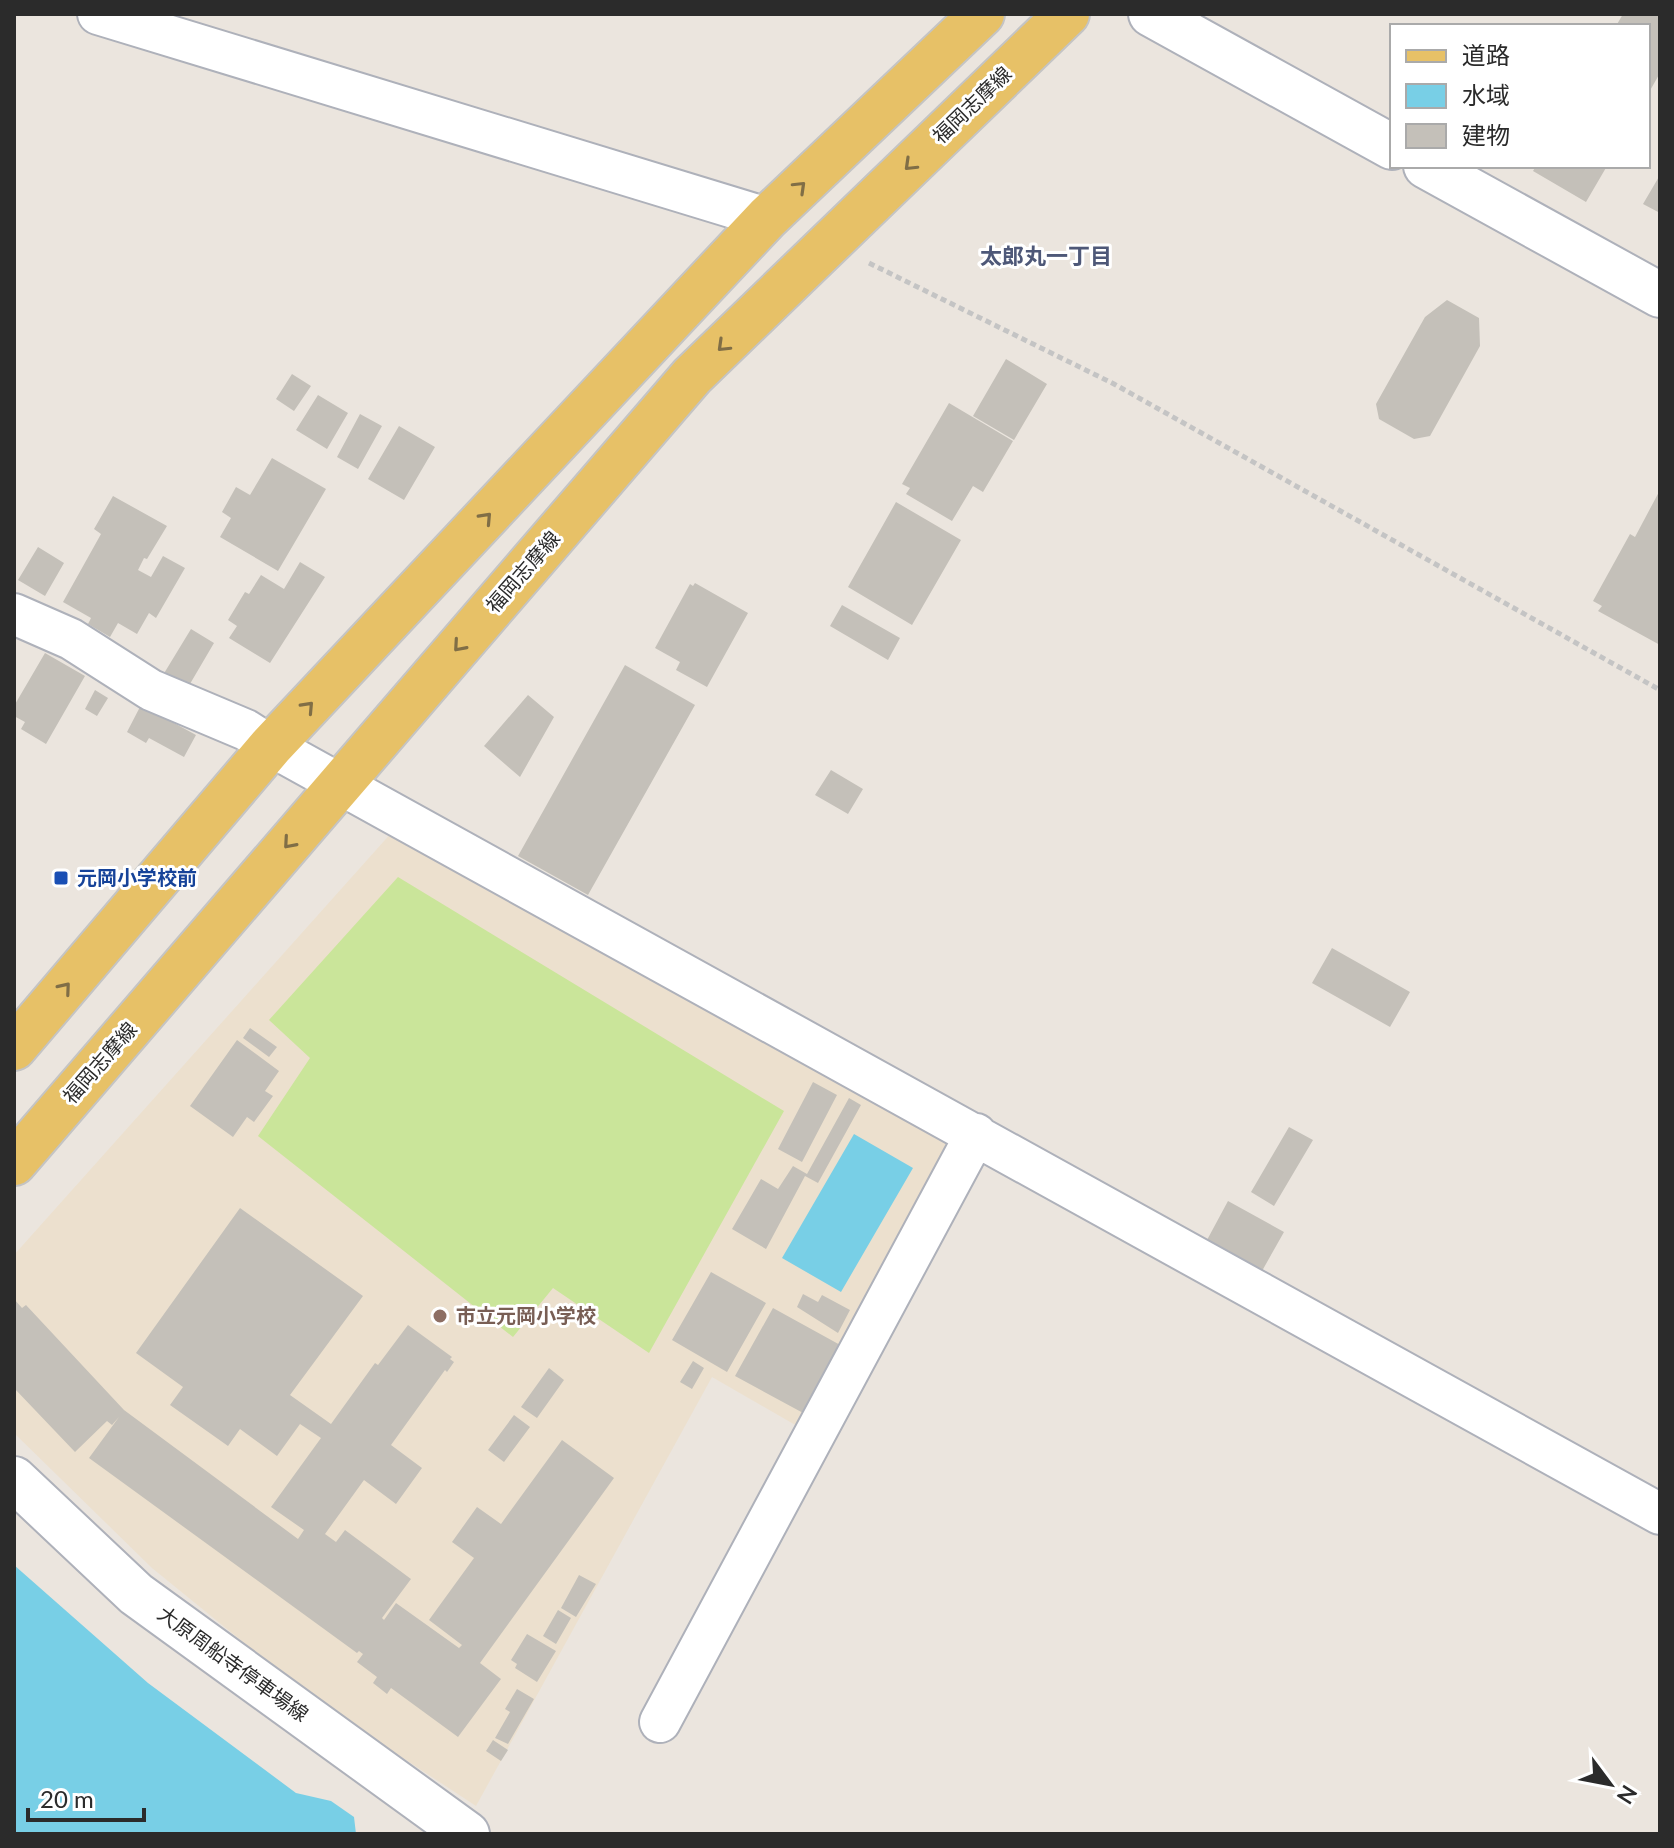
<svg xmlns="http://www.w3.org/2000/svg" width="1674" height="1848" font-family="Lato,'Noto Sans JP',sans-serif">
	<style>
		.education { fill: #ece0ce }
		.pitch { fill: #cae59a }
		.water { fill: #78cfe6 }
		.building { fill: #c4c0b9 }
		.lines { fill: none; stroke-linecap: round; stroke-linejoin: round }
		.minor-casing { stroke: #aeb1ba; stroke-width: 44 }
		.tertiary-casing { stroke: #aeb1ba; stroke-width: 48 }
		.secondary-casing { stroke: #aeb1ba; stroke-width: 48 }
		.primary-casing { stroke: #c4c4c4; stroke-width: 48 }
		.path { stroke: #c4c4c4; stroke-width: 5; stroke-dasharray: 6 4; stroke-linecap: butt }
		.minor { stroke: #fff; stroke-width: 40 }
		.tertiary { stroke: #fff; stroke-width: 44 }
		.secondary { stroke: #fff; stroke-width: 44 }
		.primary { stroke: #e7c167; stroke-width: 44 }
		.oneway { stroke: #806e46 }
		.transit-dot { fill: #1a4fb4; stroke: #fff; stroke-width: 3 }
		.education-dot { fill: #8d6e63; stroke: #fff; stroke-width: 3 }
		.labels { text-anchor: middle; stroke-width: 6; stroke-linejoin: round; paint-order: stroke }
		.street-label { font-size: 20px; fill: #2b2b2b; stroke: #fff }
		.transit-label { font-size: 20px; font-weight: bold; fill: #164399; stroke: #fff; text-anchor: start }
		.education-label { font-size: 20px; font-weight: bold; fill: #785e54; stroke: #fff; text-anchor: start }
		.neighbourhood-label { font-size: 22px; font-weight: bold; fill: #4e5878; stroke: #fff }
	</style>
	<rect width="100%" height="100%" fill="#ebe5de"/>
	<!-- education -->
	<path class="education" d="M393,831L959,1149L804,1430L712,1377L476,1806L374,1739L243,1642L152,1568L14,1433V1255Z"/>
	<!-- pitch -->
	<path class="pitch" d="M398,877L784,1111L649,1353L553,1288L513,1337L258,1136L310,1058L269,1020Z"/>
	<!-- water -->
	<path class="water" d="M854,1134L913,1168L841,1292L782,1258Z
		M14,1565L148,1683L296,1793L331,1801L354,1817L356,1834H14Z"/>
	<!-- building -->
	<path class="building" d="M1623,14H1660V73L1648,94V26H1616Z
		M1536,166H1607L1586,202L1533,171Z
		M1660,175V213L1643,204Z
		M1447,300L1479,318L1480,346L1430,436L1414,439L1379,419L1376,404L1425,317Z
		M1006,359L1047,384L1014,440L973,416Z
		M292,374L311,386L294,411L276,399Z
		M318,395L348,413L327,449L296,430Z
		M949,403L1013,441L983,492L973,486L952,521L906,494L910,488L902,484Z
		M360,414L382,426L358,469L337,457Z
		M399,426L435,447L404,500L368,479Z
		M272,458L326,489L278,571L220,537L231,518L222,512L236,487L250,495Z
		M1660,490V645L1598,611L1602,606L1593,601L1630,534L1635,537Z
		M113,496L167,526L147,559L144,558L138,570L151,577L163,556L185,568L156,618L149,613L137,634L118,623L110,637L88,624L91,618L63,602L101,534L94,529Z
		M896,502L961,540L912,625L848,587Z
		M38,547L64,563L45,596L18,580Z
		M300,562L325,577L270,663L229,638L237,626L228,620L245,592L249,594L261,575L284,589Z
		M695,583L748,613L707,687L676,670L680,662L655,648L690,584L693,586Z
		M842,605L900,638L888,660L830,626Z
		M191,629L214,643L187,689L163,675Z
		M45,653L85,676L46,744L21,729L25,722L14,716V706Z
		M625,665L695,705L588,895L518,856Z
		M95,690L108,698L97,716L85,709Z
		M528,695L554,717L520,777L484,746Z
		M141,705L196,735L184,757L149,738L146,743L127,732Z
		M831,770L863,789L848,814L815,795Z
		M1332,948L1410,992L1390,1027L1312,983Z
		M250,1028L277,1047L269,1057L243,1038Z
		M237,1040L279,1071L265,1091L273,1096L254,1122L247,1117L233,1137L190,1106Z
		M813,1082L837,1095L802,1162L778,1149Z
		M849,1098L861,1105L818,1183L805,1176L766,1249L732,1229L761,1179L778,1189L793,1166L807,1174Z
		M1289,1127L1313,1140L1274,1206L1251,1192Z
		M1228,1201L1284,1232L1262,1271L1207,1240Z
		M240,1208L363,1296L290,1395L331,1424L375,1363L378,1365L408,1325L452,1357L450,1359L454,1362L447,1372L445,1370L391,1445L422,1468L396,1504L364,1480L325,1534L336,1542L345,1530L411,1579L382,1618L384,1620L396,1603L459,1648L462,1645L429,1620L474,1558L452,1542L477,1507L501,1524L562,1440L614,1478L480,1663L501,1679L458,1737L391,1688L387,1694L373,1683L377,1677L357,1662L363,1654L359,1651L357,1653L89,1458L119,1417L112,1425L107,1421L75,1452L14,1388V1299L22,1308L26,1305L124,1410L298,1539L304,1530L271,1507L321,1438L300,1424L277,1456L240,1429L228,1446L170,1405L183,1387L136,1353Z
		M711,1272L766,1303L727,1372L672,1340Z
		M803,1294L818,1302L822,1295L850,1310L838,1333L797,1307Z
		M773,1308L842,1346L805,1414L735,1376Z
		M693,1361L704,1368L692,1389L680,1382Z
		M549,1368L564,1380L537,1418L521,1407Z
		M514,1415L530,1427L504,1462L488,1450Z
		M579,1575L596,1584L576,1617L561,1608Z
		M558,1610L571,1618L556,1644L543,1636Z
		M527,1634L556,1651L537,1682L515,1668L517,1664L511,1660Z
		M517,1689L534,1699L508,1744L495,1738L510,1712L505,1709Z
		M493,1740L508,1750L501,1761L486,1751Z"/>
	<g class="lines">
		<!-- minor casing -->
		<g class="minor-casing">
			<path id="minor" d="M98,14L767,218
				M14,614L71,639L151,690L246,730L271,746L1660,1514
				M660,1722L976,1134"/>
		</g>
		<!-- tertiary casing -->
		<g class="tertiary-casing">
			<path id="tertiary" d="M1151,14L1392,147
				M1426,166L1660,295"/>
		</g>
		<!-- secondary casing -->
		<g class="secondary-casing">
			<path id="secondary" d="M14,1479L136,1594L467,1834"/>
		</g>
		<!-- primary casing -->
		<g class="primary-casing">
			<path id="primary" d="M14,1048L271,746L767,218L982,14
				M14,1163L692,376L1067,14"/>
		</g>
		<!-- path -->
		<path class="path" d="M869,263L1114,384L1660,690"/>
		<!-- minor -->
		<use href="#minor" class="minor"/>
		<!-- tertiary -->
		<use href="#tertiary" class="tertiary"/>
		<!-- secondary -->
		<use href="#secondary" class="secondary"/>
		<!-- primary -->
		<use href="#primary" class="primary"/>
	</g>
	<!-- one-way arrows -->
	<defs><path id="oneway-chevron" d="M-2-3.5L2.5 0L-2 3.5" fill="none" stroke-width="1.6" stroke-linecap="round" stroke-linejoin="round" transform="scale(2)"/></defs>
	<g class="oneway">
		<use href="#oneway-chevron" transform="translate(910 165) rotate(136)"/>
		<use href="#oneway-chevron" transform="translate(800 187) rotate(-44)"/>
		<use href="#oneway-chevron" transform="translate(723 346) rotate(136)"/>
		<use href="#oneway-chevron" transform="translate(486 518) rotate(-47)"/>
		<use href="#oneway-chevron" transform="translate(459 646) rotate(131)"/>
		<use href="#oneway-chevron" transform="translate(308 707) rotate(-47)"/>
		<use href="#oneway-chevron" transform="translate(289 843) rotate(131)"/>
		<use href="#oneway-chevron" transform="translate(65 988) rotate(-50)"/>
	</g>
	<!-- markers -->
	<rect class="transit-dot" x="53" y="870" width="16" height="16" rx="4"/>
	<circle class="education-dot" cx="440" cy="1316" r="8"/>
	<g class="labels">
		<!-- street labels -->
		<g class="street-label">
			<text transform="translate(972 105) rotate(-44)" y="7">福岡志摩線</text>
			<text transform="translate(523 572) rotate(-49)" y="7">福岡志摩線</text>
			<text transform="translate(100 1063) rotate(-49)" y="7">福岡志摩線</text>
			<text transform="translate(233 1664) rotate(36)" y="7">大原周船寺停車場線</text>
		</g>
		<!-- transit labels -->
		<g class="transit-label">
			<text x="77" y="885">元岡小学校前</text>
		</g>
		<!-- education labels -->
		<g class="education-label">
			<text x="456" y="1323">市立元岡小学校</text>
		</g>
		<!-- neighbourhood labels -->
		<g class="neighbourhood-label">
			<text x="1046" y="264">太郎丸一丁目</text>
		</g>
	</g>
	<!-- border -->
	<rect width="1674" height="1848" fill="none" stroke="#2b2b2b" stroke-width="32"/>
	<!-- legend -->
	<rect x="1390" y="24" width="260" height="144" fill="#ffffff" stroke="#aaaaaa" stroke-width="2"/>
	<rect x="1406" y="50" width="40" height="12" fill="#e7c167" stroke="#aaaaaa" stroke-width="2"/>
	<text x="1462" y="64" font-size="24" fill="#2b2b2b">道路</text>
	<rect x="1406" y="84" width="40" height="24" fill="#78cfe6" stroke="#aaaaaa" stroke-width="2"/>
	<text x="1462" y="104" font-size="24" fill="#2b2b2b">水域</text>
	<rect x="1406" y="124" width="40" height="24" fill="#c4c0b9" stroke="#aaaaaa" stroke-width="2"/>
	<text x="1462" y="144" font-size="24" fill="#2b2b2b">建物</text>
	<!-- north arrow -->
	<g transform="translate(1610 1784) rotate(122)" stroke="#ffffff" stroke-width="6" paint-order="stroke">
	<path d="M0-6L14 30L0 20L-14 30Z" fill="#2b2b2b"/>
	<text y="-12" font-size="22" font-weight="bold" text-anchor="middle" fill="#2b2b2b">N</text>
	</g>
	<!-- scale -->
	<path d="M28 1808v12h116v-12" fill="none" stroke="#2b2b2b" stroke-width="4"/>
	<text x="40" y="1808" font-size="24" fill="#2b2b2b" stroke="#ffffff" stroke-width="6" paint-order="stroke">20 m</text>
</svg>
